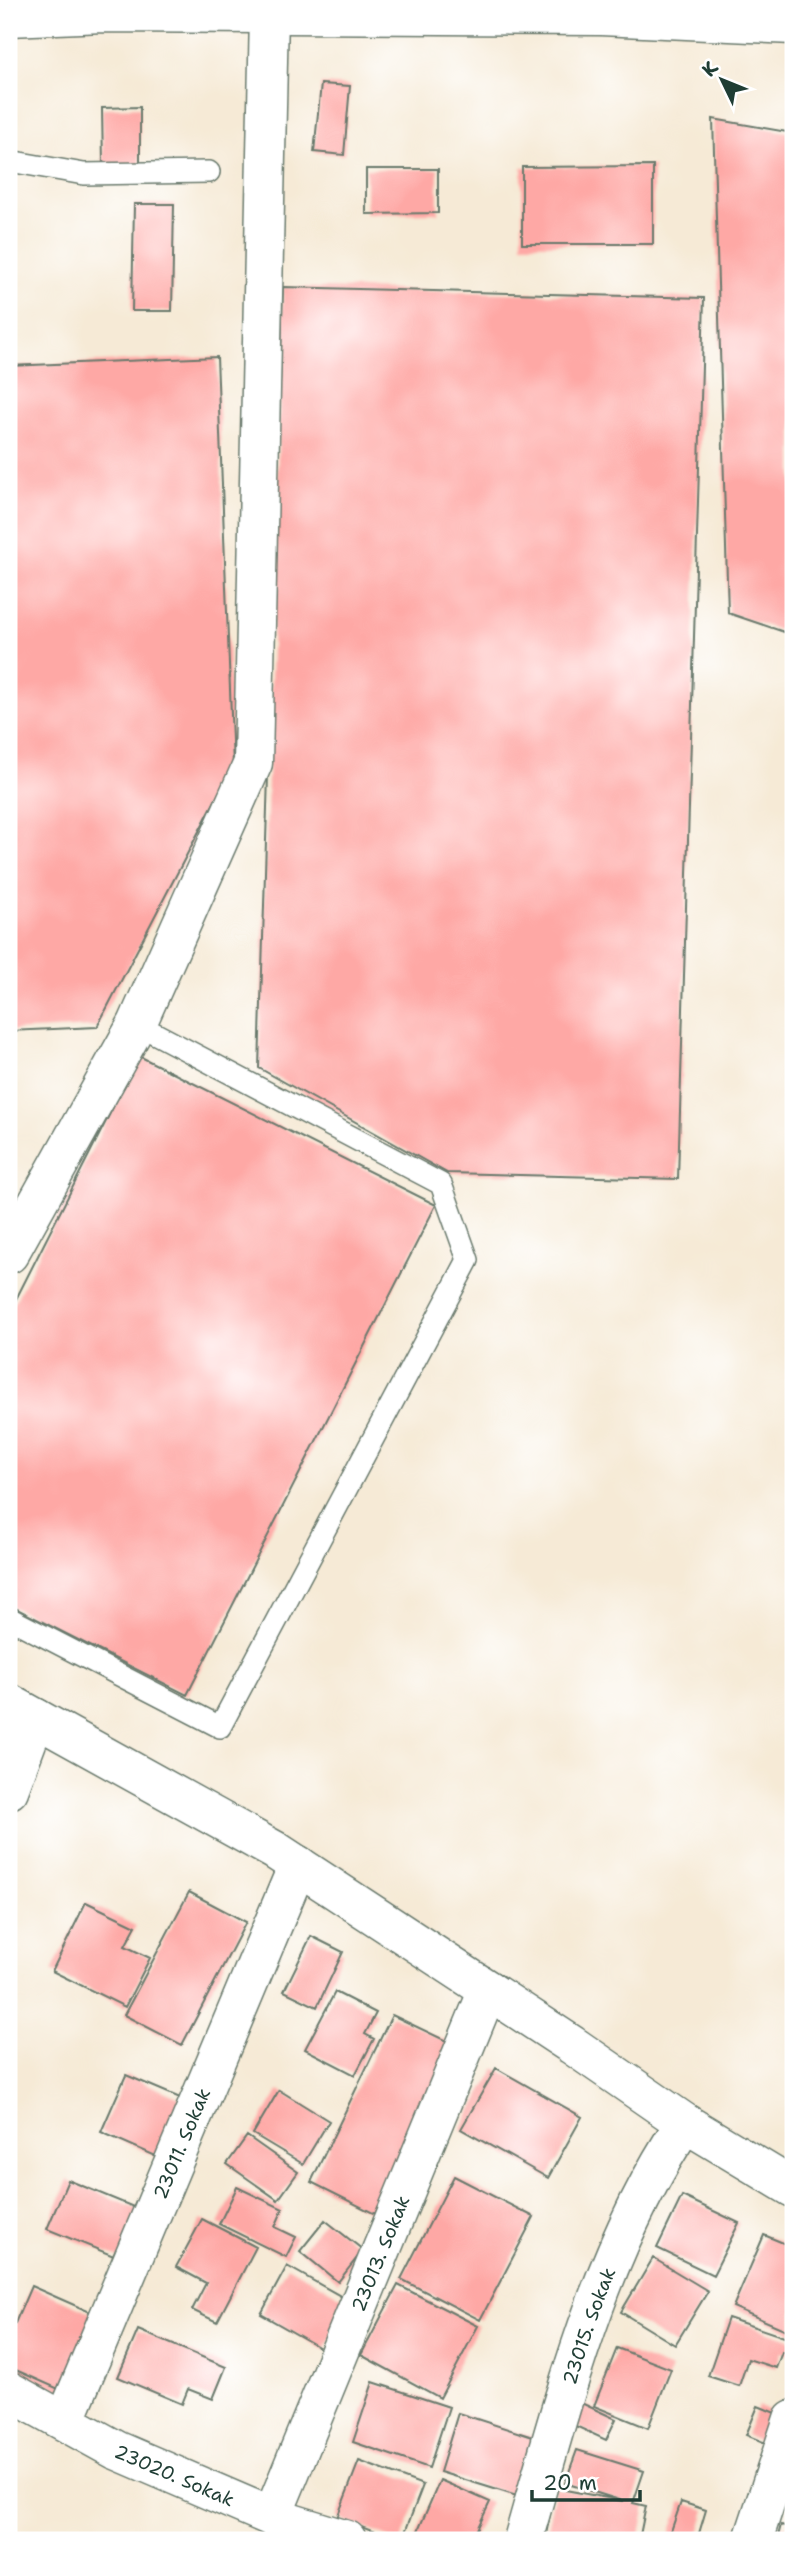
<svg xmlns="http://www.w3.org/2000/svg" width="802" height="2549" font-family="'Shantell Sans',sans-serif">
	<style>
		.building { fill: #fea8a5 }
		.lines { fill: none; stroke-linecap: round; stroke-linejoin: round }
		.service-casing { stroke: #6a7a6d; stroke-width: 24 }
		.minor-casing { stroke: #6a7a6d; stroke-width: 41 }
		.tertiary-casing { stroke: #6a7a6d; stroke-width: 41 }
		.service { stroke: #fff; stroke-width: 21 }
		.minor { stroke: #fff; stroke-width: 38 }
		.tertiary { stroke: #fff; stroke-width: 38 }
		.labels { text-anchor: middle; stroke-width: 6; stroke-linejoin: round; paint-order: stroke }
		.street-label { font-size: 19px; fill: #1f3d34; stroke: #fff }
	</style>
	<rect width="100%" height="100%" fill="#fff"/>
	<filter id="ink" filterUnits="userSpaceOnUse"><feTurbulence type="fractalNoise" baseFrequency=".0143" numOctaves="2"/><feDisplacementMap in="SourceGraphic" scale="14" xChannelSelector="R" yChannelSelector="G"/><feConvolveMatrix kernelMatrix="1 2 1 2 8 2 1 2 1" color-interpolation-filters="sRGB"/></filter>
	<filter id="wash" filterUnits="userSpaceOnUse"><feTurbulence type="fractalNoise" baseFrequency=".00686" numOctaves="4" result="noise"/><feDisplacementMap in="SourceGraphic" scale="28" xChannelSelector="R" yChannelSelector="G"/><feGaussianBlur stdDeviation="1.57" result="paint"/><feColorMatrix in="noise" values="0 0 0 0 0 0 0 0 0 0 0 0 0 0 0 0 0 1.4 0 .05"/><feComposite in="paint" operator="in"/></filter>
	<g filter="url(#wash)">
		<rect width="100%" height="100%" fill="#f6ead6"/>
		<g id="blocks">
			<!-- building -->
			<path class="building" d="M321,84L350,86L344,155L314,152Z
				M140,107V165H103L102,108Z
				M713,119L793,133V635L728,613Z
				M653,166V244H522V167Z
				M366,169H438V213L366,214Z
				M134,204H174L172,311H132Z
				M283,287L704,298L678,1179L447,1173L259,1068Z
				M217,357L233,766L97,1027L9,1031V366Z
				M139,1056L436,1205L187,1695L9,1605V1313Z
				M189,1892L246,1922L182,2045L124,2015Z
				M86,1902L136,1926L125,1946L150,1958L125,2007L52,1971Z
				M311,1936L343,1952L317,2007L284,1991Z
				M335,1992L376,2013L365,2034L374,2039L355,2075L305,2049Z
				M392,2015L457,2046L375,2214L311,2182Z
				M496,2068L582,2117L548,2178L461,2129Z
				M126,2075L192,2103L167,2161L101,2132Z
				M279,2090L329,2121L303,2164L253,2134Z
				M247,2136L298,2172L278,2200L227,2164Z
				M454,2176L534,2217L480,2320L401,2279Z
				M68,2180L141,2210L121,2259L47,2229Z
				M237,2187L283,2209L275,2227L296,2237L286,2257L219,2224Z
				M682,2196L739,2223L713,2275L657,2248Z
				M202,2219L256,2247L217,2322L192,2310L206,2283L176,2267Z
				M325,2220L363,2250L338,2282L300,2251Z
				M764,2235L793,2247V2333L733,2307Z
				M653,2258L708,2291L675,2345L621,2312Z
				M287,2266L351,2302L324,2350L261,2314Z
				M398,2285L478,2326L440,2398L361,2355Z
				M31,2286L97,2315L63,2391L9,2367V2337Z
				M728,2318L793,2340V2356L782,2352L776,2368L748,2359L739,2386L708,2376Z
				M138,2330L226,2367L213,2399L188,2389L182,2404L118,2377Z
				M617,2348L671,2369L648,2428L594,2406Z
				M373,2382L449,2407L429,2468L353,2442Z
				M579,2402L616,2419L606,2440L569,2423Z
				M758,2406L785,2417L773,2446L746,2435Z
				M458,2413L539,2439L520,2497L440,2472Z
				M577,2450L644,2471L633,2503L646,2506L639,2540H545L555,2488L623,2501L565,2483Z
				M359,2461L423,2485L402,2540H396L337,2518Z
				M440,2480L490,2502L472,2540H414Z
				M681,2502L706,2510L697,2540H668Z
				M781,2525L793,2528V2540H777Z"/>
		</g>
	</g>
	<g filter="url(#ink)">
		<use href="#blocks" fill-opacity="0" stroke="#6a7a6d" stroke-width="2"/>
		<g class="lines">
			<!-- service casing -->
			<g class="service-casing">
				<path id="service" d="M9,161L84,174L209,172
					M9,1618L220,1727L468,1260L441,1184L137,1024"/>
			</g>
			<!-- minor casing -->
			<g class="minor-casing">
				<g id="minor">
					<path d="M9,17L103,13L601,16L793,25"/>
					<path d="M9,1254L137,1024L253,763L269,14"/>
					<path d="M9,1790L36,1718"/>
					<path id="s1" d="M9,2391L116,2450L272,2517L347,2540"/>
					<path id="s2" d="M65,2421L298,1865"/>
					<path id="s3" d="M272,2517L488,1990"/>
					<path id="s4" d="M523,2540C564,2397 601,2248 685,2123"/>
					<path d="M753,2540L793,2419"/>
				</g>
			</g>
			<!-- tertiary casing -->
			<g class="tertiary-casing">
				<path id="tertiary" d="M9,1703L276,1851L572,2045L685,2123L793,2188"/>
			</g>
			<!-- service -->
			<use href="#service" class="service"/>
			<!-- minor -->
			<use href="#minor" class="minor"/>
			<!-- tertiary -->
			<use href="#tertiary" class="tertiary"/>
		</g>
	</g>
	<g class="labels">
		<!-- street labels -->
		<g class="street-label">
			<text dy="7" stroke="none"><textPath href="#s2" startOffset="301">23011. Sokak</textPath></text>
			<text dy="7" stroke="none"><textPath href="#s3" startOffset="285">23013. Sokak</textPath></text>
			<text dy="7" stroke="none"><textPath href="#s4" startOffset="224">23015. Sokak</textPath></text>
			<text dy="7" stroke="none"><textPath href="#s1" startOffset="186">23020. Sokak</textPath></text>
		</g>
	</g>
	<!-- margin -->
	<rect width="802" height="2549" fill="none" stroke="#fff" stroke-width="35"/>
	<!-- north arrow -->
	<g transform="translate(722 80) rotate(313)" stroke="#ffffff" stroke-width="5" paint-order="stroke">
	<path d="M0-5L12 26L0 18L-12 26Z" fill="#1f3d34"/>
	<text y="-10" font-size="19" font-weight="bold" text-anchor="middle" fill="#1f3d34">K</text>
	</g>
	<!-- scale -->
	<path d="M532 2490v10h108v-10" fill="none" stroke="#1f3d34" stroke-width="3.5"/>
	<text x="543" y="2490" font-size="21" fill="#1f3d34" stroke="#ffffff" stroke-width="5" paint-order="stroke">20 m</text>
</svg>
